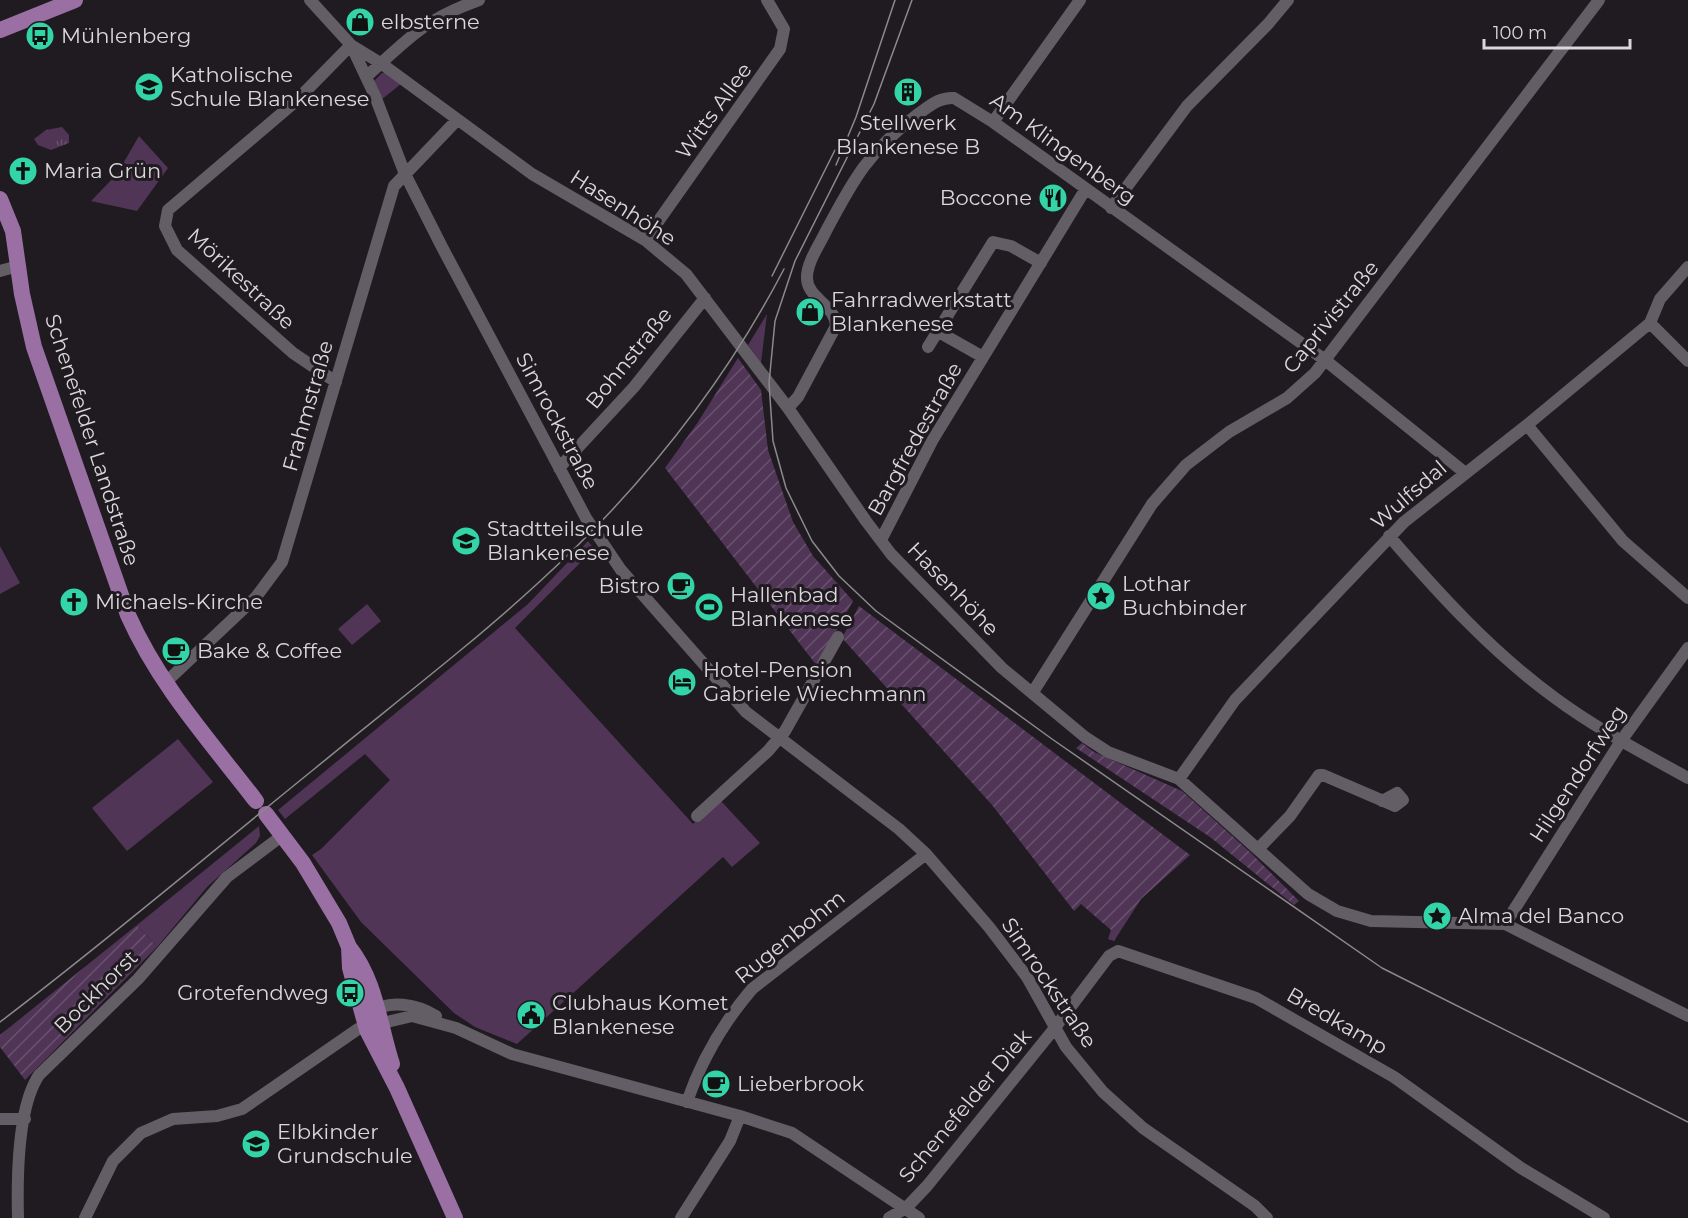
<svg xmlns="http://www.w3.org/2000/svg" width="1688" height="1218" font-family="Montserrat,sans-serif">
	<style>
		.grass { fill: #503557 }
		.park { fill: url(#park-tufts) }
		.garden { fill: url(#garden-furrows) }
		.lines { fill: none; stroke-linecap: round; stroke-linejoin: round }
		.minor { stroke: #635e65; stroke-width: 12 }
		.major { stroke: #996fa4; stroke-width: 16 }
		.tram { stroke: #8c898d; stroke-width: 1.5 }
		.labels { text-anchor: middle; stroke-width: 6; stroke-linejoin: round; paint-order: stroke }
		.poi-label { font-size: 21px; fill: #dad8db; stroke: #1f1b20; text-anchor: start }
		.street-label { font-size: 21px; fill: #dad8db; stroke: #1f1b20 }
	</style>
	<defs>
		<pattern id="park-tufts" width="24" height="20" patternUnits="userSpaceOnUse" patternTransform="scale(1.5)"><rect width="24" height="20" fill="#503557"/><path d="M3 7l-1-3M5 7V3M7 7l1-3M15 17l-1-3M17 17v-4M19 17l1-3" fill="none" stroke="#69526f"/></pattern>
		<pattern id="garden-furrows" width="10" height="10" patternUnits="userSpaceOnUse" patternTransform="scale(1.5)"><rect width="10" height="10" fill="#503557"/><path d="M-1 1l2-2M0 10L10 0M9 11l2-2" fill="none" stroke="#69526f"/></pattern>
	</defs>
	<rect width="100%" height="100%" fill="#1f1b20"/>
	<!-- grass -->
	<path class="grass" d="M382,73H387L401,84L381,100L373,82Z
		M139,136L168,168L137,211L91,201L117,174Z
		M767,314L761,363L748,345Z
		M588,541L594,549L515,628L693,824L720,800L760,843L732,867L723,857L517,1044L475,1027L454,1013L361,922L312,855L321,849L390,780L365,754L285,819L278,810L528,604Z
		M0,546L20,583L0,594Z
		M367,604L381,621L352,645L338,629Z
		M178,739L213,782L127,851L92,808Z
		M259,826L260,836L256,843L208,886L157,947L137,925Z"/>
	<!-- park -->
	<path class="park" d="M62,127L69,135V143L51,150L38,145L34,139L46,130Z"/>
	<!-- garden -->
	<path class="garden" d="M738,358L761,390L768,450L793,522L813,556L853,601L817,666L665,468L698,422Z
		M859,606L1190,855L1141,899L1114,941L1108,939L1111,930L1081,904L1074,911L992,805L842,638Z
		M1082,743L1094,752L1182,791L1250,852L1299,901L1294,905L1210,837L1076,748Z
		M137,925L157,947L25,1080L0,1047V1035Z"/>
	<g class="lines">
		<!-- minor -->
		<path class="minor" d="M310,0L351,45L382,64L532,174L645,240L686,274L788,408L866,521L891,554L1002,668L1085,737L1108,752L1179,779L1308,894L1337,911L1371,921L1505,924L1688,1016
			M351,45L375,96L405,174L442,247L586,518L621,570L746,712L899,829L926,854L989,927L1027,977L1066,1047L1103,1092L1143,1128L1255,1206L1267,1218
			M366,77C408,39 423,20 479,0
			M993,122L1080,0
			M1111,208L1187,106L1268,24L1288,0
			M645,240L780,49L784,29L767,0
			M0,271L18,266
			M1650,323L1688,361
			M937,331L983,357
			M928,347L993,242L1011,246L1041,263
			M336,382L293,353L177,250L165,226L168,210L295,102L351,45
			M788,408L798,397L836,326C836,305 806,298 807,277C807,262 820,244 826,231C854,178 869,151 918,114C930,106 939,97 954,98L993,122L1325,360L1464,472
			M1527,425L1623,541L1688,598
			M559,468L634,387L705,298
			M1389,536C1440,595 1492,652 1555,698C1597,729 1643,753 1688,778
			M881,540L932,441L1085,190
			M165,683L256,597L282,562L394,186L457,120
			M1033,692L1152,504L1186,465L1229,432L1287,398L1315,373L1599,0
			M1179,779L1235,700L1404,522L1527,425L1650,323L1660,299L1688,267
			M697,816L768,751L785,731L838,637
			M1258,849L1290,816L1319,775H1323L1395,806L1403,800L1397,793L1382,801
			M1505,924L1621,741L1688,648
			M371,1013C388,998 418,1005 436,1016
			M687,1102C702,1058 723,1023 752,989L926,854
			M0,1119H25
			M18,1218C17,1179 17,1108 39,1075L138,979L227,877L283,835
			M85,1218L113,1161L141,1133L173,1119L217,1116L242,1109L358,1029L412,1016L456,1028L512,1054L740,1116L792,1133L919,1218
			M681,1218L730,1141L740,1116
			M889,1218L906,1208L927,1186L1054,1029L1109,956L1118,951L1256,998L1394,1077L1521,1168L1604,1218"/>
		<!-- major -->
		<path class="major" d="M0,30L75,0
			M0,199L13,231L22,294L34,347L128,615C159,685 210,741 256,801
			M266,814L303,863L339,923L349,947L350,968L367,1030L397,1088L455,1218
			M349,947C376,981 379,1024 392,1064"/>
		<!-- tram -->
		<path class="tram" d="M912,0L874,104L795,261L775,321L769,383L773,441L786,488L812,541L839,576L876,611L1052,739L1382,968L1688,1122
			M836,165L856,117L895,0
			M772,276L835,150
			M0,1022C107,941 209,854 313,770C388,708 466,649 537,584C636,494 722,388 784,269"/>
	</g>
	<!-- icons -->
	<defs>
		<g id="shop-disc" transform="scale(1.5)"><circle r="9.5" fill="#33d4a8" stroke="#1f1b20"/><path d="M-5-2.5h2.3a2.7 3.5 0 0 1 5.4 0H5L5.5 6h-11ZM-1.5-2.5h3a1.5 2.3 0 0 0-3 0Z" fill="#111"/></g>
		<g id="bus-disc" transform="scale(1.5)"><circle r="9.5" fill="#33d4a8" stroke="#1f1b20"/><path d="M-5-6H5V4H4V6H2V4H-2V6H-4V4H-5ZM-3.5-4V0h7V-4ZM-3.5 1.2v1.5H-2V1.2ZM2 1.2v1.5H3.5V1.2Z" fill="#111"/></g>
		<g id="school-disc" transform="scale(1.5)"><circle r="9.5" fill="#33d4a8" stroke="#1f1b20"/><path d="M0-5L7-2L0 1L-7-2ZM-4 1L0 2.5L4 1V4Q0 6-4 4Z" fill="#111"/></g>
		<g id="building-disc" transform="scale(1.5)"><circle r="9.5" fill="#33d4a8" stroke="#1f1b20"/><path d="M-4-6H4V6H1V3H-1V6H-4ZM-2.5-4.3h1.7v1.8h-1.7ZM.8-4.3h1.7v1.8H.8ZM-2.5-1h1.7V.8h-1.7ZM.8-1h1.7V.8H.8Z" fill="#111"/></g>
		<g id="church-disc" transform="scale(1.5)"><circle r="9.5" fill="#33d4a8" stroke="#1f1b20"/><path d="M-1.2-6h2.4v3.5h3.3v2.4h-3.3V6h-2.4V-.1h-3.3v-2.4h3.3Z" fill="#111"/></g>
		<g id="restaurant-disc" transform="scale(1.5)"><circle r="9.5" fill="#33d4a8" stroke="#1f1b20"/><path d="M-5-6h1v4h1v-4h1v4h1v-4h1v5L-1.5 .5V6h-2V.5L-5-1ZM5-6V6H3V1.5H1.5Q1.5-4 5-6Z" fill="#111"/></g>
		<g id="cafe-disc" transform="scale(1.5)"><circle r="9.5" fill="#33d4a8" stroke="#1f1b20"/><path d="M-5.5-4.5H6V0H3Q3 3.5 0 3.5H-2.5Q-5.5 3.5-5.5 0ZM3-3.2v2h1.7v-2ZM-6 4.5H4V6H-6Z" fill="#111"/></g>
		<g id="sight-disc" transform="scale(1.5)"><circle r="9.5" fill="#33d4a8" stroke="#1f1b20"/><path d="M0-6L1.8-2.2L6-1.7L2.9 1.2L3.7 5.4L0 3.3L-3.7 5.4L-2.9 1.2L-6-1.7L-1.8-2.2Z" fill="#111"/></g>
		<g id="stadium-disc" transform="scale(1.5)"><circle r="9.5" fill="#33d4a8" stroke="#1f1b20"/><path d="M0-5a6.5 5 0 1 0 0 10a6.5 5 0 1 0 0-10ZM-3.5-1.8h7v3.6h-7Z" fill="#111"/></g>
		<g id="hotel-disc" transform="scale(1.5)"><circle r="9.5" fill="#33d4a8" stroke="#1f1b20"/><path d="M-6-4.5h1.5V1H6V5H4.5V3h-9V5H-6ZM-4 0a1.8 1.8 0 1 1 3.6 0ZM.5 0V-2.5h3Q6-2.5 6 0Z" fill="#111"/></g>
		<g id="civic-disc" transform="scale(1.5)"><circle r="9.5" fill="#33d4a8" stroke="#1f1b20"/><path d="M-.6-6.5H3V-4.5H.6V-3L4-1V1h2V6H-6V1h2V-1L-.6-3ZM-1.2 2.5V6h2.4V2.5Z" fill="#111"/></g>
	</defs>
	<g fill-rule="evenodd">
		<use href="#shop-disc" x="360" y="22"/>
		<use href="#bus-disc" x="40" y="36"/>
		<use href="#school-disc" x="149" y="87"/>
		<use href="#building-disc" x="908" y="92"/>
		<use href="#church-disc" x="23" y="171"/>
		<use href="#restaurant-disc" x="1053" y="198"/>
		<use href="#shop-disc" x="810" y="312"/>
		<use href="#school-disc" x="466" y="541"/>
		<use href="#cafe-disc" x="681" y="586"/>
		<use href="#sight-disc" x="1101" y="596"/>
		<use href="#church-disc" x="74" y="602"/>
		<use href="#stadium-disc" x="709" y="607"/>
		<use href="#cafe-disc" x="176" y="651"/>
		<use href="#hotel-disc" x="682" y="682"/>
		<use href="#sight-disc" x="1437" y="916"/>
		<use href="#bus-disc" x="350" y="993"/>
		<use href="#civic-disc" x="531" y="1015"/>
		<use href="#cafe-disc" x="716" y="1084"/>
		<use href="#school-disc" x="256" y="1144"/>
	</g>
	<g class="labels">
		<!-- poi labels -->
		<g class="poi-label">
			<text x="381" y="29">elbsterne</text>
			<text x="61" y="43">Mühlenberg</text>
			<text x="170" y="82">Katholische<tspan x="170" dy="24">Schule Blankenese</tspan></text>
			<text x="908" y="130" text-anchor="middle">Stellwerk<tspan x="908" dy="24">Blankenese B</tspan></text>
			<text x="44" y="178">Maria Grün</text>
			<text x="1032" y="205" text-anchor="end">Boccone</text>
			<text x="831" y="307">Fahrradwerkstatt<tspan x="831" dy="24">Blankenese</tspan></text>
			<text x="487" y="536">Stadtteilschule<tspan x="487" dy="24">Blankenese</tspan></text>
			<text x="1122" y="591">Lothar<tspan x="1122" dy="24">Buchbinder</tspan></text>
			<text x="660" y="593" text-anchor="end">Bistro</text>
			<text x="730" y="602">Hallenbad<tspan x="730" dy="24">Blankenese</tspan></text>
			<text x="95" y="609">Michaels-Kirche</text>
			<text x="197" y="658">Bake &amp; Coffee</text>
			<text x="703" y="677">Hotel-Pension<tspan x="703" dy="24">Gabriele Wiechmann</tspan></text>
			<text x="1458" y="923">Alma del Banco</text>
			<text x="329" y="1000" text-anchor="end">Grotefendweg</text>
			<text x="552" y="1010">Clubhaus Komet<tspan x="552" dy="24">Blankenese</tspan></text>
			<text x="737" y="1091">Lieberbrook</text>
			<text x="277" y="1139">Elbkinder<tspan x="277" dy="24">Grundschule</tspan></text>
		</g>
		<!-- street labels -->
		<g class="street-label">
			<text transform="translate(714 111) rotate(-54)" y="7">Witts Allee</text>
			<text transform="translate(1063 149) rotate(36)" y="7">Am Klingenberg</text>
			<text transform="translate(623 208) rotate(33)" y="7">Hasenhöhe</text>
			<text transform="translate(241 279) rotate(43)" y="7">Mörikestraße</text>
			<text transform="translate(1331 317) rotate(-51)" y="7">Caprivistraße</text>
			<text transform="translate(629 358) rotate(-51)" y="7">Bohnstraße</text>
			<text transform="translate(308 406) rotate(-74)" y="7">Frahmstraße</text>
			<text transform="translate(557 421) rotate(62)" y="7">Simrockstraße</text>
			<text transform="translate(915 439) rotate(-61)" y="7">Bargfredestraße</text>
			<text transform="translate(92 440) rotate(72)" y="7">Schenefelder Landstraße</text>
			<text transform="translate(1409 495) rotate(-41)" y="7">Wulfsdal</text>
			<text transform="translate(953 589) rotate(46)" y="7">Hasenhöhe</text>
			<text transform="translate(1578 774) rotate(-57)" y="7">Hilgendorfweg</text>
			<text transform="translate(790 937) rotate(-39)" y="7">Rugenbohm</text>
			<text transform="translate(1049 983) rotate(56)" y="7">Simrockstraße</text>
			<text transform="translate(96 992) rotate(-45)" y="7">Bockhorst</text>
			<text transform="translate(1337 1021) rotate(30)" y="7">Bredkamp</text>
			<text transform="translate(965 1106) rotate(-50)" y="7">Schenefelder Diek</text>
		</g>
	</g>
	<!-- scale -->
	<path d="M1484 39v9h146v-9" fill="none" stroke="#dad8db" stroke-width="3"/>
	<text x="1493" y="39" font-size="18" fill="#dad8db" stroke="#1f1b20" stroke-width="4.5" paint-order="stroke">100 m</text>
</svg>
